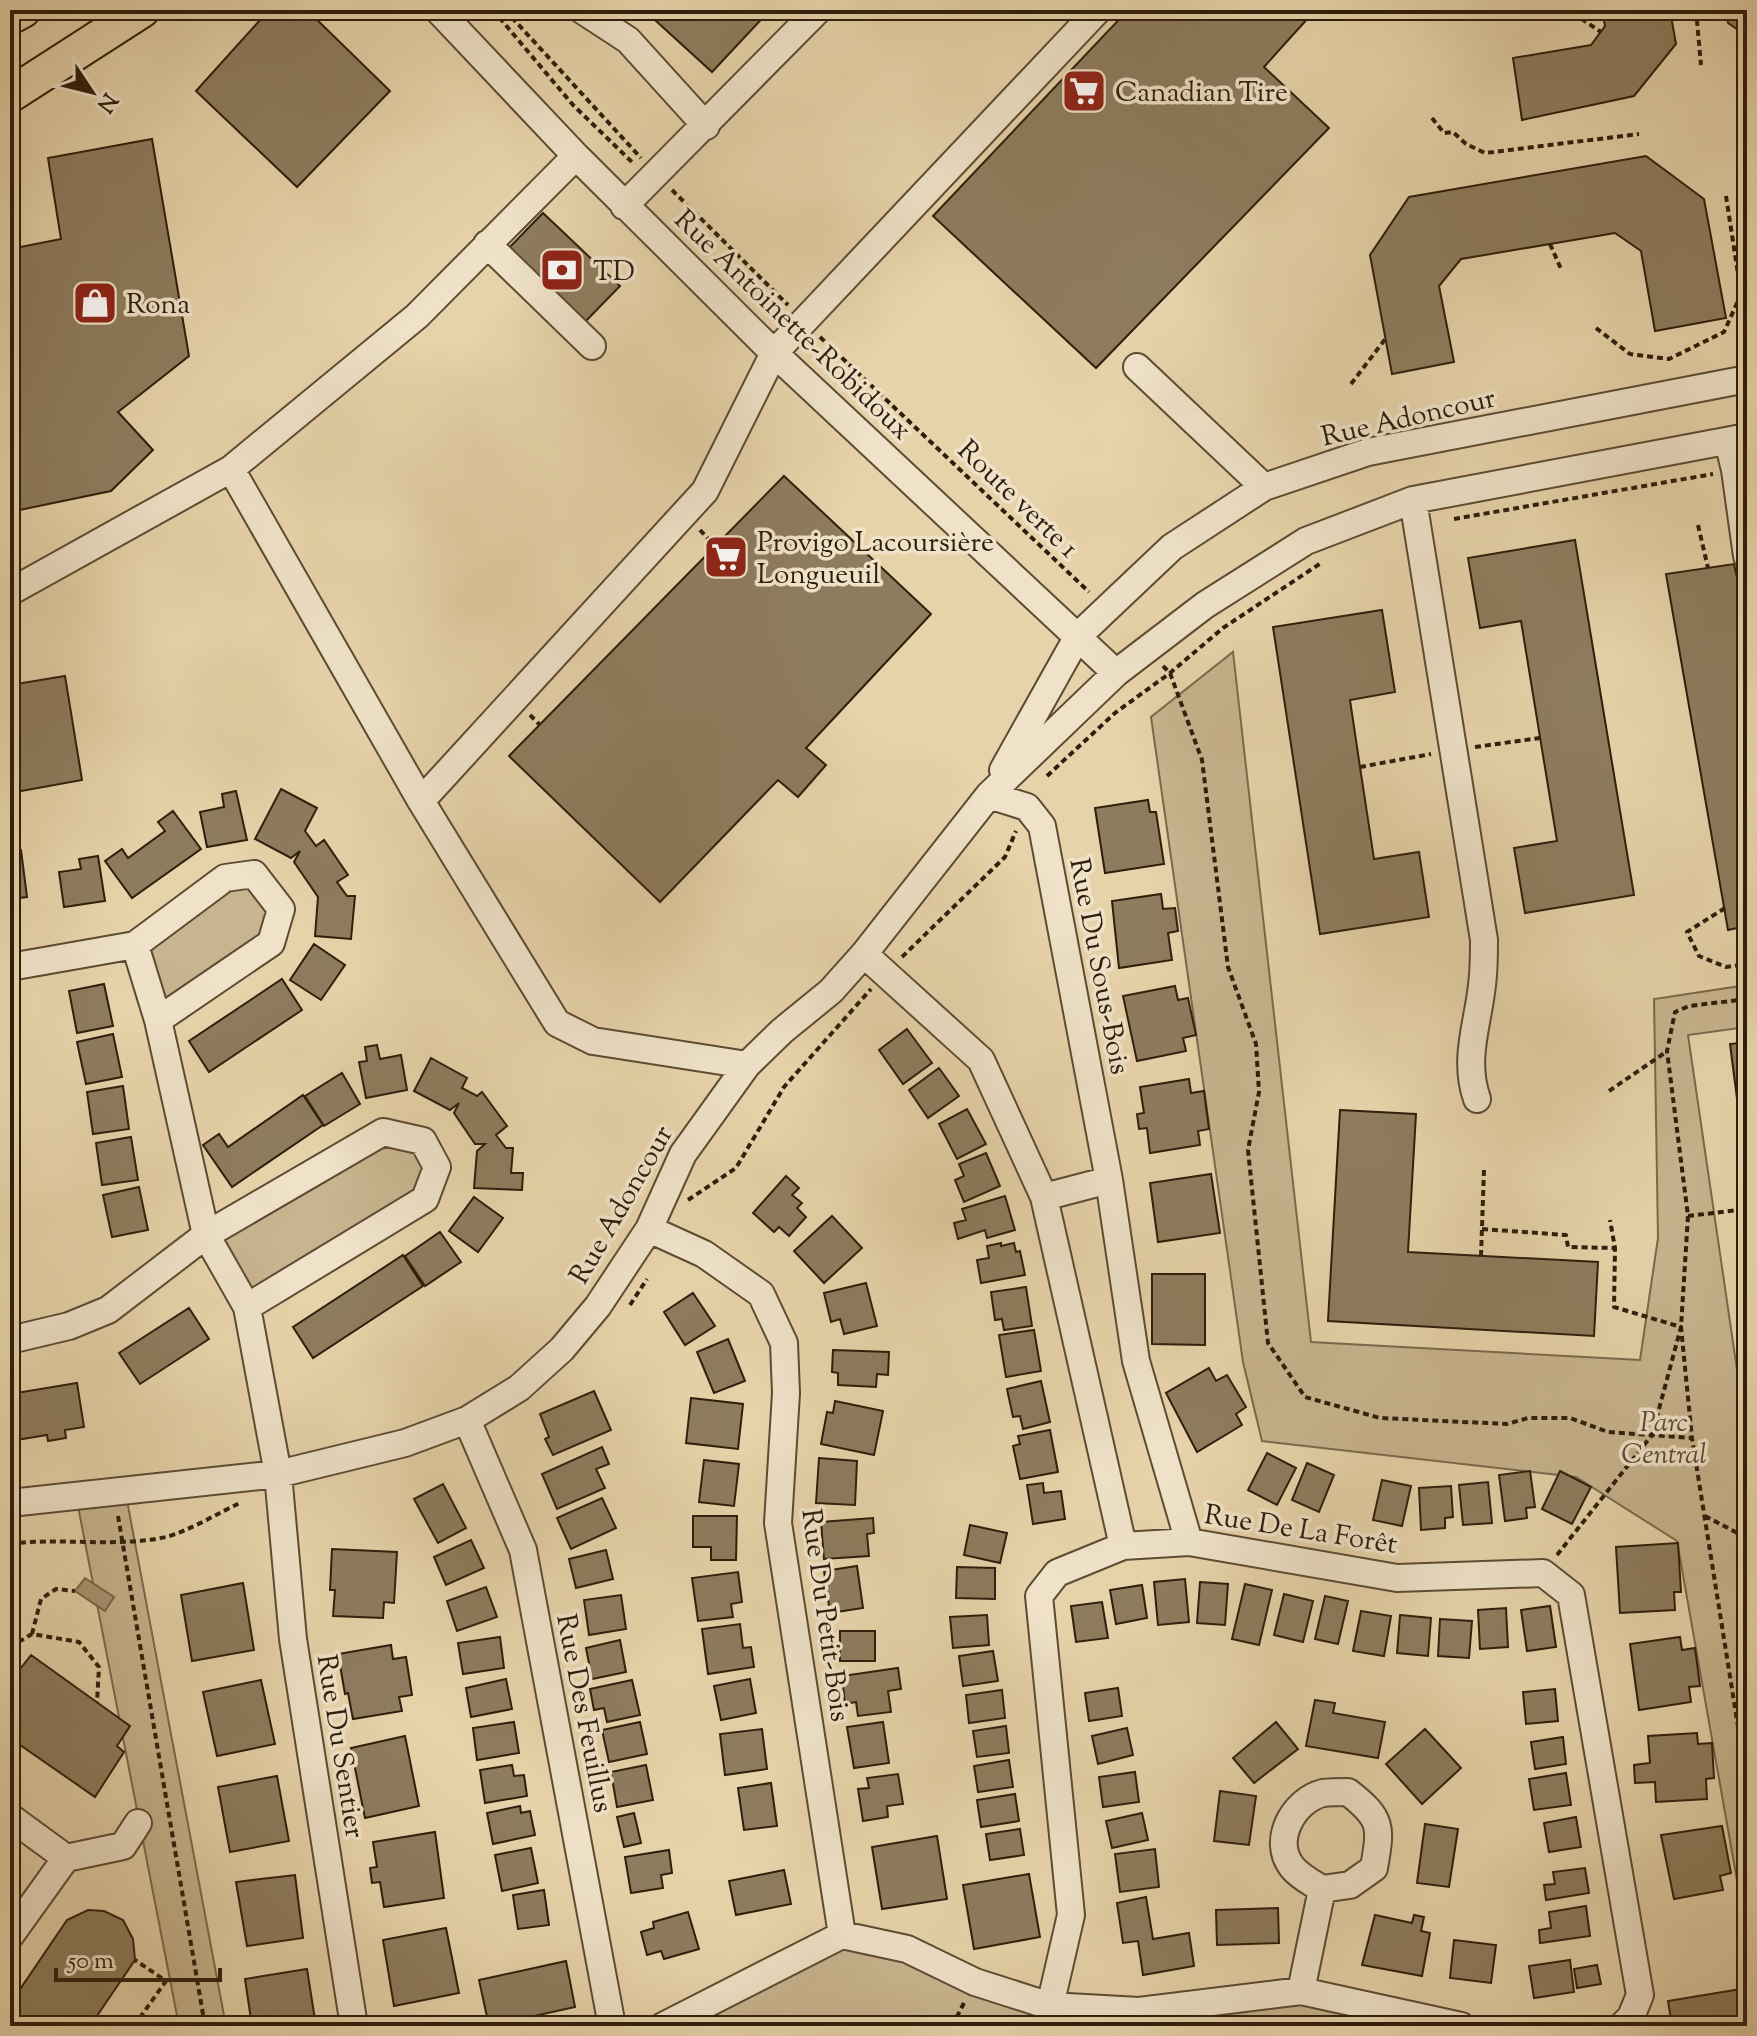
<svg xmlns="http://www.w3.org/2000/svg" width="1757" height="2036" font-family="'Sorts Mill Goudy',serif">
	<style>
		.green { fill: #c8b48f; stroke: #7b694e; stroke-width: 2 }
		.water { fill: #a89574; stroke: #77654a; stroke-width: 2 }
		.building { fill: #8e7c5e; stroke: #2e1e0c; stroke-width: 2 }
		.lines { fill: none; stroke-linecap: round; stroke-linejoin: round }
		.minor-casing { stroke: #5c4b34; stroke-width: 30 }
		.major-casing { stroke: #2e1e0c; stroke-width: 38 }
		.path { stroke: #2e1e0c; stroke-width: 4; stroke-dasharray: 6 4; stroke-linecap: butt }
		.minor { stroke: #efe2c8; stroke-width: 26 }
		.major { stroke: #e7d3aa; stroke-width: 34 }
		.labels { text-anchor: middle; stroke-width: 7; stroke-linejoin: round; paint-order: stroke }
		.poi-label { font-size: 28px; fill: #2e1e0c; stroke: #efe2c8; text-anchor: start }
		.street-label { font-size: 28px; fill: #2e1e0c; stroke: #efe2c8 }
		.park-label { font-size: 28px; font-style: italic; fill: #5c4b33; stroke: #efe2c8 }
	</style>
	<rect width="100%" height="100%" fill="#e7d3aa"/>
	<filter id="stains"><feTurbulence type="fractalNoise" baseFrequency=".0025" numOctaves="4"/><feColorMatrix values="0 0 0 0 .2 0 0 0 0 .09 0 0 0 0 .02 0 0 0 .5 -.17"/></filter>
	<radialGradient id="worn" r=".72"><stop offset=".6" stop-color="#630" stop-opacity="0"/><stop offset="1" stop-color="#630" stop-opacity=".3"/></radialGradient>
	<!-- green -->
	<path class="green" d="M1233,652L1311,1342L1640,1360L1658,1238L1654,999L1747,985V1027L1688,1035L1747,1438V1937L1677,1541L1576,1477L1262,1441L1243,1362L1151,717Z
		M251,881L274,911L265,939L162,1009L143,947L227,884Z
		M384,1139L419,1147L430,1167L420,1195L250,1297L215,1238Z
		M125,1490L226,2026H179L76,1496Z
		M842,1935L1050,2006L1301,1991L1461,2026H664Z"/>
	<!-- water -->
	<path class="water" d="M85,1578L114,1597L105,1611L75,1591Z"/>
	<!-- building -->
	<path class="building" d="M269,10H307L390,91L297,187L196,91Z
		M644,10H770L712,72Z
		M1128,10H1305L1310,16L1264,67L1329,128L1096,368L933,216Z
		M1602,10H1670L1676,44L1634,96L1522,120L1513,58L1591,45L1605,26Z
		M1726,10H1747V36L1728,23Z
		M152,139L189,356L118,412L153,450L111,491L10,512V249L61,239L48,158Z
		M1646,156L1704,199L1726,318L1655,331L1641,251L1615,233L1550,244L1461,259L1439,286L1454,362L1392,374L1370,255L1409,197Z
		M1747,191V225L1741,200Z
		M543,213L620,286L580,327L503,254Z
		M784,476L931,614L806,748L826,765L798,797L778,780L660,902L509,756Z
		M1575,540L1634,895L1525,913L1514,848L1557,841L1521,621L1480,628L1468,558Z
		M1734,564L1747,622V926L1728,930L1666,574Z
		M1382,610L1395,692L1350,700L1360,767L1374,859L1419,852L1429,917L1320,934L1273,627Z
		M65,676L82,780L10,793V685Z
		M281,789L317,808L305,831L316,846L324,840L348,875L337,882L347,896H355L351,939L315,936L318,897L294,862L300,851L291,858L255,839Z
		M236,791L247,840L207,847L200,812L224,807L222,794Z
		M1148,800L1150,812H1156L1164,864L1105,873L1095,808Z
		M173,811L201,849L132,898L105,861L122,849L128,858L165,831L158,822Z
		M21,850L27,897L10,899V851Z
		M98,856L105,901L64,907L59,872L81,869L79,859Z
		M1161,894L1163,909L1175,908L1178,931L1168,933L1172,960L1119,968L1112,901Z
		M314,944L345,965L321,1000L290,980Z
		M282,979L302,1010L209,1072L189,1041Z
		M104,984L113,1026L77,1033L69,991Z
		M1175,986L1178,1000L1188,998L1196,1035L1183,1038L1186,1051L1137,1061L1123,996Z
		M907,1029L932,1063L903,1084L879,1050Z
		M113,1034L122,1077L86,1084L77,1042Z
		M1747,1042V1113L1739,1114L1730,1044Z
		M377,1045L380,1059L401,1055L407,1090L366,1098L359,1062L367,1061L365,1047Z
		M431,1058L467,1078L462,1088L477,1096L482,1092L507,1126L496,1135L506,1148H513L511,1173H523L522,1190L474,1188L477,1151L485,1144H475L454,1113L459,1103L450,1110L414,1091Z
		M939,1068L959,1096L928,1118L909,1090Z
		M342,1073L360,1104L324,1126L305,1096Z
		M1189,1079L1191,1093L1204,1091L1209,1129L1198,1131L1200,1145L1150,1153L1147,1128L1139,1129L1137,1114L1144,1113L1140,1087Z
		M123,1086L129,1129L93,1134L87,1092Z
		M303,1095L323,1125L232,1187L203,1145L219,1134L228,1147Z
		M967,1109L986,1144L957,1159L939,1124Z
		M1340,1110L1416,1114L1408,1252L1598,1262L1594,1336L1328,1321Z
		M131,1137L138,1180L102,1185L96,1143Z
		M986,1153L1000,1186L964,1202L955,1180L964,1176L959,1164Z
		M1211,1174L1220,1233L1158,1242L1150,1183Z
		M786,1176L799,1188L792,1195L802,1203L797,1208L806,1217L789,1236L779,1227L774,1232L753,1213Z
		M139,1187L148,1230L112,1237L103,1195Z
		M1005,1196L1015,1230L987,1238L985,1230L958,1239L954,1223L966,1220L962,1209Z
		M474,1197L503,1218L478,1252L449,1231Z
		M832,1216L862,1248L824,1283L794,1251Z
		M440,1232L461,1262L425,1286L405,1256Z
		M1001,1243V1246L1014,1243L1016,1252L1020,1251L1025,1275L981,1283L977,1260L989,1258L987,1246Z
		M10,1255H13L20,1297L10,1298Z
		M403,1255L423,1286L313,1358L293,1327Z
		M1152,1274H1205V1345L1152,1344Z
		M866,1283L877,1326L844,1334L840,1319L831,1322L824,1293Z
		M1026,1287L1032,1326L1004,1330L1002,1319L995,1320L991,1292Z
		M693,1293L715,1326L685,1345L664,1312Z
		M189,1308L209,1339L140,1384L119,1353Z
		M1034,1330L1041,1371L1006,1377L999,1335Z
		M728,1339L745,1381L714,1393L697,1352Z
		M833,1350L889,1352L888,1375L877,1374L876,1387L838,1385V1373L832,1372Z
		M1209,1368L1216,1381L1227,1375L1246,1407L1236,1414L1242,1425L1197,1452L1166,1393Z
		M1041,1381L1050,1422L1023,1429L1020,1416L1013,1417L1007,1389Z
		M77,1383L84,1427L65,1430L66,1438L48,1441L47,1435L10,1441V1394Z
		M594,1391L611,1430L553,1455L545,1439L549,1437L540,1414Z
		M691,1398L743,1404L738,1449L686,1443Z
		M835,1401L883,1411L874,1455L821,1444L827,1412L833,1413Z
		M1050,1430L1058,1472L1020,1479L1013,1446L1020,1444L1018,1436Z
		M602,1447L609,1464L596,1469L605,1488L557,1509L542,1474Z
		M1267,1453L1296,1468L1277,1505L1248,1490Z
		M819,1458L857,1461L855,1505L816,1503Z
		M704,1460L739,1464L734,1506L699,1502Z
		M1307,1463L1334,1475L1319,1512L1292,1500Z
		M1530,1471L1535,1507L1526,1508L1527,1518L1505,1521L1499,1475Z
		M1560,1471L1591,1487L1572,1524L1542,1509Z
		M1382,1480L1411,1486L1402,1526L1373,1520Z
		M1488,1482L1492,1523L1463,1525L1459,1485Z
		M1043,1483L1044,1493L1061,1491L1065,1519L1033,1524L1027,1485Z
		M443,1484L466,1528L438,1543L414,1499Z
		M1451,1486L1453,1517L1445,1518V1528L1421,1530L1419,1488Z
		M602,1498L616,1528L571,1549L557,1518Z
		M693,1516H737L736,1560H711V1547H693Z
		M873,1518L874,1533L867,1534L869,1556L824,1559L821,1522Z
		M970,1525L1007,1533L1000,1563L964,1555Z
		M471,1540L484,1568L446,1585L434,1557Z
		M1678,1543L1681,1592H1674L1675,1610L1620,1613L1616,1547Z
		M332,1549L397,1552L394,1603L384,1602L383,1618L333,1616L335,1590H330Z
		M606,1550L613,1579L576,1588L569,1559Z
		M857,1566L863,1608L830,1613L824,1571Z
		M957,1567L995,1568V1599L956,1598Z
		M738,1572L742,1602L731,1604L733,1617L698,1621L692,1578Z
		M1185,1579L1189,1622L1158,1625L1154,1582Z
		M1200,1582L1228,1584L1225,1625L1197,1623Z
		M243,1583L254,1650L192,1661L181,1595Z
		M1245,1584L1272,1590L1259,1645L1232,1639Z
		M1142,1585L1147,1618L1116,1624L1110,1590Z
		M486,1587L497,1617L457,1631L447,1601Z
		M1284,1594L1313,1601L1303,1642L1274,1635Z
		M621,1595L626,1629L589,1635L584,1600Z
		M1325,1596L1348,1601L1338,1644L1315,1639Z
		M1102,1602L1108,1638L1076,1642L1071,1606Z
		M1550,1606L1556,1647L1527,1651L1521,1610Z
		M1506,1608L1508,1647L1480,1649L1478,1610Z
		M1361,1611L1391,1616L1384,1656L1353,1651Z
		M987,1615L989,1645L953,1648L950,1617Z
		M1400,1615L1431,1618L1428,1656L1397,1653Z
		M1440,1619L1472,1621L1469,1658L1438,1656Z
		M740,1624L743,1648L751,1647L754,1667L708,1674L702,1629Z
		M840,1631H875V1661H840Z
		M500,1637L504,1668L463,1674L458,1643Z
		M1680,1637L1682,1650L1695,1648L1700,1686L1689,1687L1691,1702L1639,1710L1630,1644Z
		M620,1640L626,1672L592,1679L586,1648Z
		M391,1645L393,1659L406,1657L412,1695L399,1697L402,1711L353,1719L348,1693L345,1694L338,1654Z
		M993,1651L998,1681L963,1686L959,1656Z
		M31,1655L130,1726L117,1746L124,1752L95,1797L10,1738V1682Z
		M898,1668L901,1689L888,1691L891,1712L858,1716L856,1702L845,1704L842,1676Z
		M506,1679L512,1709L471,1717L466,1688Z
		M750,1679L756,1713L721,1720L714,1686Z
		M261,1680L275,1744L217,1756L203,1692Z
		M632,1680L640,1715L607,1722L604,1708L594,1710L590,1689Z
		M1118,1688L1122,1716L1089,1721L1085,1693Z
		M1555,1689L1558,1721L1526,1724L1523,1692Z
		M1002,1690L1005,1718L969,1723L966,1695Z
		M1315,1700L1335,1703L1333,1713L1385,1722L1378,1758L1306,1746Z
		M514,1722L519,1753L477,1760L473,1728Z
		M640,1722L647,1754L609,1762L602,1730Z
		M883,1722L889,1763L854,1768L847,1727Z
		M1276,1722L1298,1749L1254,1783L1233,1758Z
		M1006,1726L1009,1753L977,1757L973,1731Z
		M1127,1728L1133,1755L1098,1764L1092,1736Z
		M762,1729L767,1769L725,1775L720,1734Z
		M1425,1729L1461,1768L1422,1804L1386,1764Z
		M1697,1733L1698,1744L1712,1743L1714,1778L1706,1779L1707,1799L1656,1802L1655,1782L1635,1783L1634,1765L1650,1763L1648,1736Z
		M405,1736L419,1806L365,1818L351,1748Z
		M1563,1737L1566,1764L1535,1769L1531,1742Z
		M1009,1760L1013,1787L978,1792L974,1766Z
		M512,1765L514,1776L524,1775L527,1796L485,1803L480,1770Z
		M646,1765L653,1800L617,1807L611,1772Z
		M1135,1772L1139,1802L1103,1807L1099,1777Z
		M1566,1773L1571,1805L1534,1810L1529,1779Z
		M898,1774L903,1804L887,1806L888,1817L863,1821L858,1789L869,1788L867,1778Z
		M277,1776L289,1841L230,1852L218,1787Z
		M771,1783L777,1826L744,1830L738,1788Z
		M1220,1791L1256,1796L1249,1845L1214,1841Z
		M1015,1794L1019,1821L981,1827L977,1800Z
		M520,1806L521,1813L530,1811L535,1835L493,1844L487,1813Z
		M634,1813L641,1843L624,1847L617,1817Z
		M1142,1813L1148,1840L1112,1848L1106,1821Z
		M1576,1817L1581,1847L1549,1852L1544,1823Z
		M1425,1824L1458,1829L1449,1887L1417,1883Z
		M1722,1826L1731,1873L1720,1876L1723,1890L1674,1899L1661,1835Z
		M1020,1829L1024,1855L990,1860L986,1834Z
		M435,1832L444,1898L384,1907L380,1882L372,1883L370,1868L377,1867L373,1842Z
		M937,1836L947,1899L882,1909L872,1847Z
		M531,1848L538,1883L502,1891L495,1855Z
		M1155,1849L1159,1887L1120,1892L1115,1854Z
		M669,1850L672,1873L661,1875L663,1888L631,1893L625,1857Z
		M1585,1868L1589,1893L1546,1900L1544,1885L1555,1884L1553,1872Z
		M784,1870L791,1904L736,1915L729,1881Z
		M1029,1874L1040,1937L974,1949L963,1885Z
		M295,1875L303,1938L247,1946L236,1882Z
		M544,1890L549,1925L518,1929L513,1895Z
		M1146,1897L1153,1939L1189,1933L1194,1966L1143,1975L1138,1941L1123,1943L1117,1903Z
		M1586,1906L1590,1936L1540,1943L1539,1930L1551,1928L1549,1912Z
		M1278,1908L1279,1943L1217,1945L1216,1910Z
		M88,1910L104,1911L123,1920L133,1939L135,1960L90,2026H10V2004L67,1920Z
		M688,1912L699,1949L664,1959L661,1951L647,1955L641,1932L654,1928L653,1922Z
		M1375,1915L1412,1923L1414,1915L1424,1917L1421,1931L1430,1933L1422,1976L1362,1965Z
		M446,1928L459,1993L394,2006L383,1940Z
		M1454,1940L1496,1945L1491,1983L1450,1978Z
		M1570,1960L1574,1992L1534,1998L1529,1966Z
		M566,1961L575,2007L489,2026L479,1980Z
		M1597,1965L1601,1984L1577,1988L1574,1969Z
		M307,1969L316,2026H252L245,1979Z
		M1747,1988V2026H1672L1668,2001Z"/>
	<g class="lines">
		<!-- minor casing -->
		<g class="minor-casing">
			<path id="minor" d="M438,10L576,156L774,353L1116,673
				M582,10L628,40L706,126
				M624,206L818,10
				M487,244L592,346
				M1137,367L1264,487
				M1728,441L1735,470L1747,556
				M231,469L421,801L557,1023L593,1041L747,1065
				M1413,500L1484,940C1484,955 1484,970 1482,985C1478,1024 1463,1059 1477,1099
				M10,592L231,469L417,316L576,156
				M1003,770L1078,636L1172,547L1264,487L1368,452L1747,379
				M989,795L1027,807L1042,826L1109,1180L1136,1361L1189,1542
				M421,801L705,491L774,353L1098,10
				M135,945L158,1020L206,1235L247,1307L278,1474L293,1639L354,2026
				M864,954L981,1060L1044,1197L1123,1546
				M10,967L135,945L225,878L254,874L281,909L271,943L158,1020
				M1044,1197L1109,1180
				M649,1229L704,1254L761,1294L784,1343L786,1393L778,1523L842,1935
				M10,1340L69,1326L108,1310L206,1235L383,1132L423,1141L437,1167L425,1199L247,1307
				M467,1420L523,1550L612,2026
				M10,1503L278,1474L405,1443L467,1420L519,1388L562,1349L598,1306L649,1229L683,1154L747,1065L782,1031L831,991L864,954L989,795L1116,673L1205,605L1306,541L1413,500L1747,437
				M1348,1792C1383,1819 1381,1827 1374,1868L1350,1885L1322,1889C1312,1883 1299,1876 1292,1867C1271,1840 1294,1800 1323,1793C1331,1792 1340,1792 1348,1792Z
				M10,1817L66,1858L123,1846L138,1823
				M10,1936L66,1858
				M1301,1991L1322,1889
				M1050,2006L1071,1915L1039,1596L1057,1573L1123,1546L1189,1542L1397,1578L1543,1573L1571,1595L1640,1995L1631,2017L1622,2026
				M663,2026L842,1935L907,1949L975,1982L1050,2006L1139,2011L1301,1991L1461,2026"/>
		</g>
		<!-- major casing -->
		<g class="major-casing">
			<path id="major" d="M10,17L23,10
				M10,95L142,10"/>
		</g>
		<!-- path -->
		<path class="path" d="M493,10L573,105L634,164
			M505,10L641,158
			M1696,10L1701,65
			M1573,13L1601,32
			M1432,118L1444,133L1453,132L1466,144L1485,153L1639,134
			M672,190L788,305
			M1726,196L1747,332
			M1550,244L1561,269
			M1596,328L1630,354L1669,359L1724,332L1741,294
			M820,337L1089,592
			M1351,384L1386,338
			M1454,519L1713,474
			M1698,525L1708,568
			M700,530L715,546
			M1163,666L1170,673L1202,760L1228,967L1256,1044L1259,1092L1248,1150L1268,1343L1305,1397L1380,1418L1507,1424L1528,1418H1570L1608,1432L1692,1438
			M530,715L540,725
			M1475,747L1540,738
			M1360,767L1431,754
			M1047,776L1115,713L1170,673L1223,628L1321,563
			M1725,908L1687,932L1699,956L1726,967L1747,964
			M902,957L1005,857L1016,831
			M1747,999L1689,1006L1675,1012L1667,1051L1688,1216L1681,1327L1692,1438L1747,1783
			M1609,1091L1666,1052
			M688,1200L736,1168L784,1087L871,989
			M1688,1216L1747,1209
			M1482,1229L1566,1235L1568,1247L1615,1248L1610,1220
			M1481,1256L1484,1170
			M630,1305L647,1279
			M118,1516L205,2026
			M1705,1516L1747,1538
			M10,1544C61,1537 115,1548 166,1537C189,1531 218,1513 240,1503
			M1557,1555L1652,1435L1681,1327L1614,1307L1615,1248
			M32,1634L41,1599L56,1589L75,1591
			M10,1647L32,1634L79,1642L99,1667L97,1702
			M134,2026L166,1981L135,1960
			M952,2026L964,2003"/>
		<!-- minor -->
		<use href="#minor" class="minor"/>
		<!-- major -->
		<use href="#major" class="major"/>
	</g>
	<!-- icons -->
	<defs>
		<g id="supermarket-square" transform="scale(2.3)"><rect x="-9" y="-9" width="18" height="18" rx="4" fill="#8f2418" stroke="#efe2c8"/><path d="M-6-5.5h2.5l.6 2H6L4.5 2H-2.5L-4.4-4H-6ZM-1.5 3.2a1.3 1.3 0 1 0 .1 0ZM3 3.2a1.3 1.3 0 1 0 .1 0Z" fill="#fff"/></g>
		<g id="bank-square" transform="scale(2.3)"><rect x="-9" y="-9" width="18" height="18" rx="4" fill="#8f2418" stroke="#efe2c8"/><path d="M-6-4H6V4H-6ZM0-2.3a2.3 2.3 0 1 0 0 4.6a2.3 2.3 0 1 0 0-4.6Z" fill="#fff"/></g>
		<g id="shop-square" transform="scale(2.3)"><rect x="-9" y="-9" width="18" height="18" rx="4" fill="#8f2418" stroke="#efe2c8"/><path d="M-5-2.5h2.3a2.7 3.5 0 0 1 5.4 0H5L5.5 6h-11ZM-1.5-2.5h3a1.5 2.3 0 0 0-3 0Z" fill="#fff"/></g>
	</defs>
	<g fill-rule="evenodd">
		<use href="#supermarket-square" x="1084" y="91"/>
		<use href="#bank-square" x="562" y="270"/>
		<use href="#shop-square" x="95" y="303"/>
		<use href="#supermarket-square" x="726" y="557"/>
	</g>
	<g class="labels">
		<!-- poi labels -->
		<g class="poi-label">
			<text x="1115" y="101">Canadian Tire</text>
			<text x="593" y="280">TD</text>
			<text x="126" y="313">Rona</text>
			<text x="757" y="551">Provigo Lacoursière<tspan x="757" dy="32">Longueuil</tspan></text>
		</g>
		<!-- street labels -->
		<g class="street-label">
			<text transform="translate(794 324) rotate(44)" y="10">Rue Antoinette-Robidoux</text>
			<text transform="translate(1408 416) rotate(-13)" y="10">Rue Adoncour</text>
			<text transform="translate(1019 498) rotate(44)" y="10">Route verte 1</text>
			<text transform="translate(1101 966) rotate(79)" y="10">Rue Du Sous-Bois</text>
			<text transform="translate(620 1204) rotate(-60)" y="10">Rue Adoncour</text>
			<text transform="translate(1301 1528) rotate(9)" y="10">Rue De La Forêt</text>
			<text transform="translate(827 1615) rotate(82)" y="10">Rue Du Petit-Bois</text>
			<text transform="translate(586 1713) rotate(79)" y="10">Rue Des Feuillus</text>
			<text transform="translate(342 1746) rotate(81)" y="10">Rue Du Sentier</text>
		</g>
		<!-- park labels -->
		<g class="park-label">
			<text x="1664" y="1431">Parc<tspan x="1664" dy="32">Central</tspan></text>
		</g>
	</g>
	<!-- margin -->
	<rect width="1757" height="2036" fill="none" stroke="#e7d3aa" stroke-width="40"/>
	<rect x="12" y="12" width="1733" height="2012" fill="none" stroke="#2e1e0c" stroke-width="4"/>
	<rect x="20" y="20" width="1717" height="1996" fill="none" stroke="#2e1e0c" stroke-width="2"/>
	<!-- north arrow -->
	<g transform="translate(92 92) rotate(125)" stroke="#efe2c8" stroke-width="6" paint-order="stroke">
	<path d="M0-6L14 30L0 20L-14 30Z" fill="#2e1e0c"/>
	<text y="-12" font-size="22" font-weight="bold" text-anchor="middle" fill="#2e1e0c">N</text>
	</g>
	<!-- scale -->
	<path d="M56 1968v12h164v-12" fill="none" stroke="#2e1e0c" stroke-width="4"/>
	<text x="68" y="1968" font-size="24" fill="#2e1e0c" stroke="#efe2c8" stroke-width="6" paint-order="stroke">50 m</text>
	<rect width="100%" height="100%" filter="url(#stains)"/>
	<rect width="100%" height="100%" fill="url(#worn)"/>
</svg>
